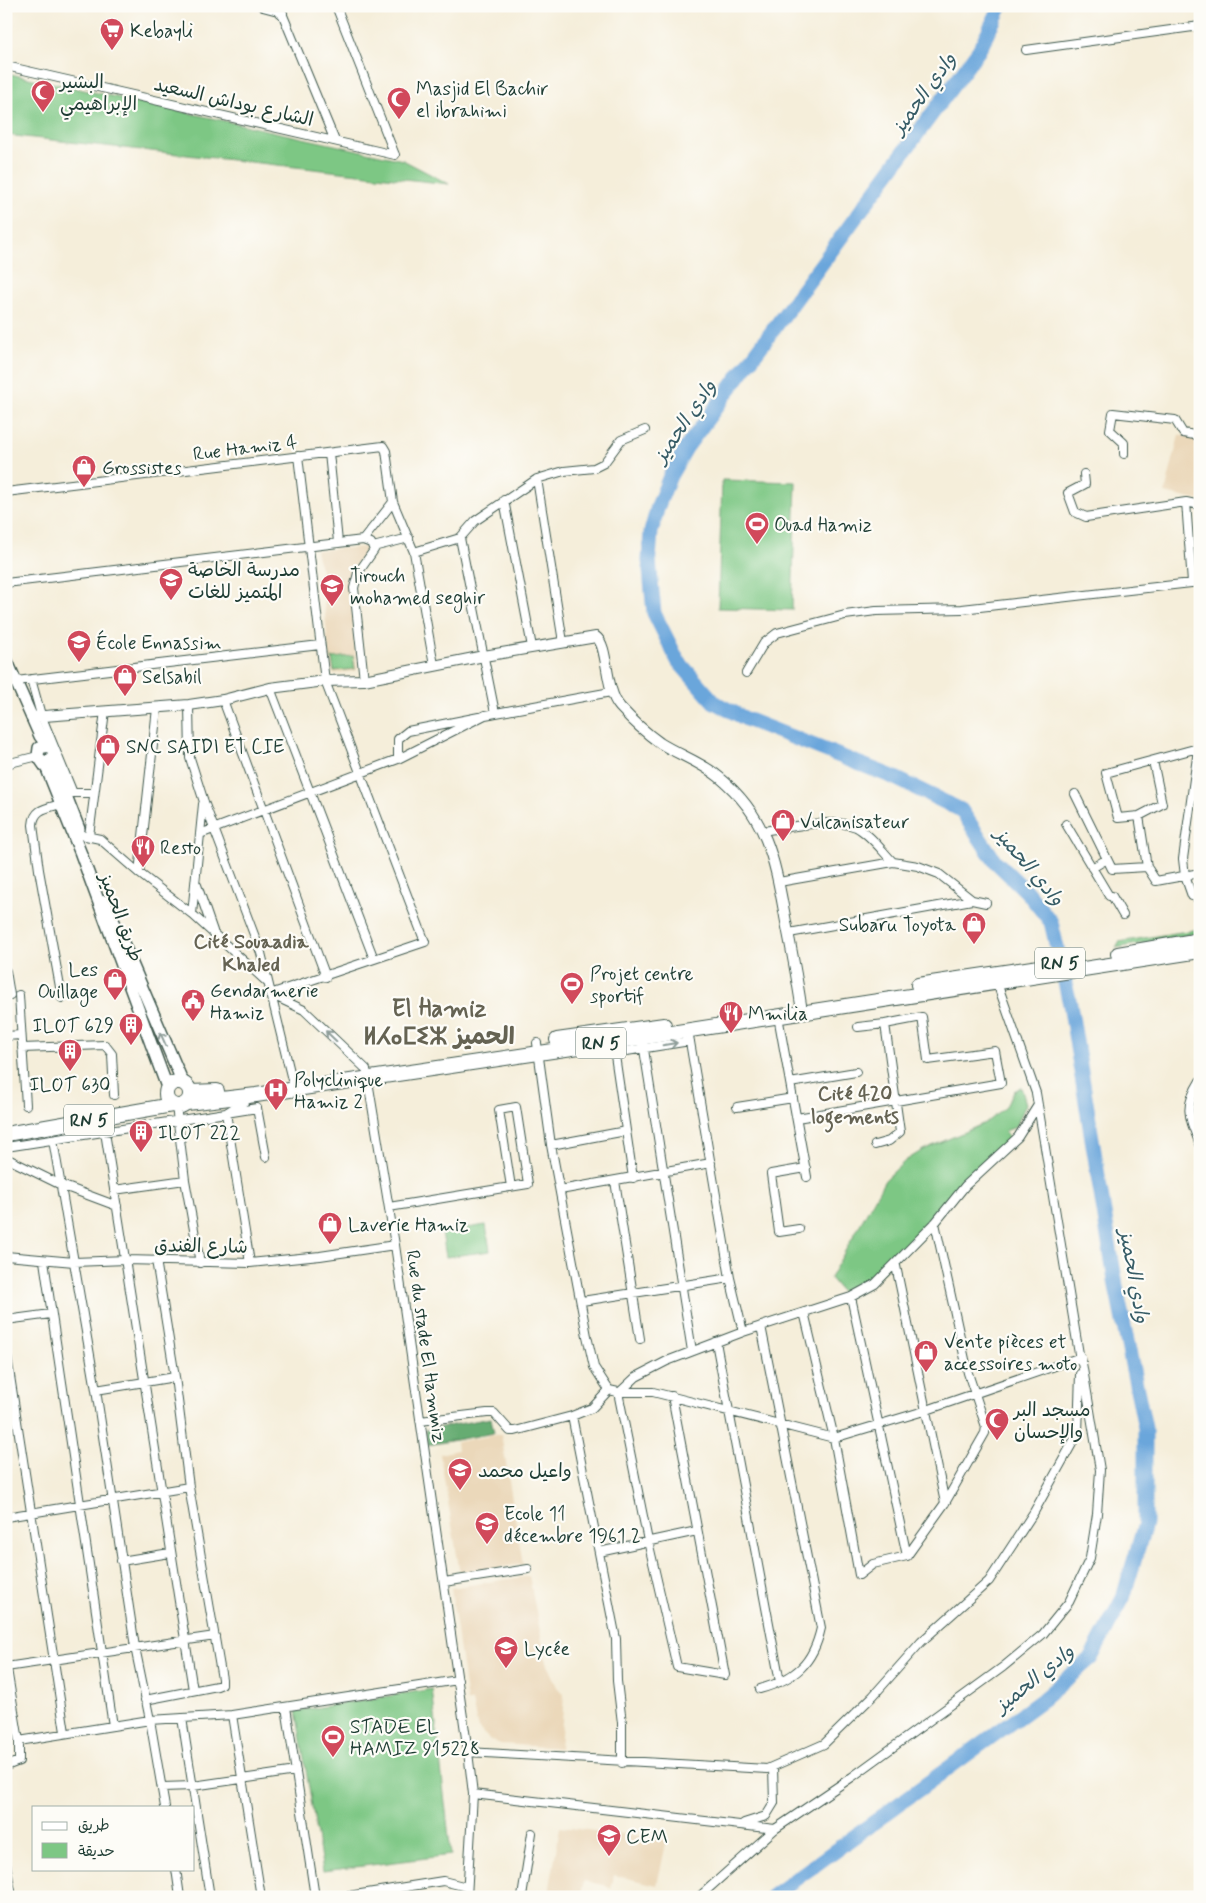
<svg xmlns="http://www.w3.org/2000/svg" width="1206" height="1903" font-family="Mynerve,'Playpen Sans Arabic','Noto Sans Tifinagh',sans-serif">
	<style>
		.built { fill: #ebd8ba }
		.green { fill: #7dc784; stroke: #4e825c }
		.forest { fill: #66ac72; stroke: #427453 }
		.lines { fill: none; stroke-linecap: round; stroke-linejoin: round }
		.river { stroke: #6aa6db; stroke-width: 15 }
		.minor-casing { stroke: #3f584d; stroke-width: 10 }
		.tertiary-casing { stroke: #3f584d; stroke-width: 12 }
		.secondary-casing { stroke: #3f584d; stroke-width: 14 }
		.trunk-casing { stroke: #3f584d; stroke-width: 16 }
		.minor { stroke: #fff; stroke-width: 8 }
		.tertiary { stroke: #fff; stroke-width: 10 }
		.secondary { stroke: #fff; stroke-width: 11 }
		.trunk { stroke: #fff; stroke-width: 14 }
		.oneway { stroke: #8f9e9a }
		.labels { text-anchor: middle; stroke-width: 4.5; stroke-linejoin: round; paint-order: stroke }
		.shield { fill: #fdfcf7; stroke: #62766e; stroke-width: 1 }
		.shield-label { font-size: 18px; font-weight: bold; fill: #1f3d34 }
		.poi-label { font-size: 19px; fill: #1f3d34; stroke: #fdfcf7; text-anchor: start }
		.street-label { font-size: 19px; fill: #1f3d34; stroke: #fdfcf7 }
		.water-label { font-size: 20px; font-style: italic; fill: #365c66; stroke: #fdfcf7 }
		.neighbourhood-label { font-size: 20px; font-weight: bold; fill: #656353; stroke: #fdfcf7 }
		.district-label { font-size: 24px; font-weight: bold; fill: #656353; stroke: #fdfcf7 }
	</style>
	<rect width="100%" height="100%" fill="#fdfcf7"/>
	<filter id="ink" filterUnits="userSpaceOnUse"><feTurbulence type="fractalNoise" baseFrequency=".02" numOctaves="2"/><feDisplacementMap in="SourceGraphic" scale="10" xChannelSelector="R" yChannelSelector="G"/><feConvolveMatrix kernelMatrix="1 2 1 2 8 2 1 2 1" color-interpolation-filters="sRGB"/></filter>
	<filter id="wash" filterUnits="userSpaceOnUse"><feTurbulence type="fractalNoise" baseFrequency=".0096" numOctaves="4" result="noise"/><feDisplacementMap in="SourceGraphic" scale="20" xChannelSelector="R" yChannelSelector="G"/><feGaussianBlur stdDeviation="1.12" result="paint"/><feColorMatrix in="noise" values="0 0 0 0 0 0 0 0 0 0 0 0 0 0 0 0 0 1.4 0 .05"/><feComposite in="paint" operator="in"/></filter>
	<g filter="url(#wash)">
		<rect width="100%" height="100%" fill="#f5eeda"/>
		<!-- built -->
		<path class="built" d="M1179,435L1200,440V501L1165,493Z
			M367,547L368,550L354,567L349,580L357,669L356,671L333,674L328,647L321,570L316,550Z
			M501,1434L523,1564L460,1573L440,1454L457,1450L456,1442Z
			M529,1576L546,1662L557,1687L564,1695L560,1748L501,1744L490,1740L478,1728L472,1702L467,1701L451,1588Z
			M560,1827L667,1839L657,1885L614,1875L611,1889L604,1885L584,1881L580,1897H565L549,1893Z"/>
		<!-- green -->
		<path class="green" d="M6,73L403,160L449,184L6,135Z
			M722,480L796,482L792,610L718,608Z
			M353,656L355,669L334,671L332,658Z
			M1200,929V933L1116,948L1119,942Z
			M1021,1087L1026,1104L1016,1127L1005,1131L1009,1139L961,1186L876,1279L844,1295L830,1278L885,1180L905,1161L923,1150L985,1123L1005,1108L1014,1091Z
			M486,1225L490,1251L446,1257L442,1232Z
			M432,1689L451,1855L323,1871L296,1711Z"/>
		<!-- forest -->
		<path class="forest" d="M491,1418L494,1433L428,1445L425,1430Z"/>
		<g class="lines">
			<!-- river -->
			<path class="river" d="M771,1897L1042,1700L1091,1658L1123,1598L1145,1524V1428L1117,1292L1070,1004L1051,922L1026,891L995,861L961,810L893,777L746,719L714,702L678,661L654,613L649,560L651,532L658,506L670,476L686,448L979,50L1001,6"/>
		</g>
	</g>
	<g filter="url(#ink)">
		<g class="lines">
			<defs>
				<path id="minor" d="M336,6L395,155
					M282,13L335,141
					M1026,50L1200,26
					M6,66L395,155
					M329,453L338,542
					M1124,454V443L1110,430L1113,413L1175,420L1183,433L1200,436
					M1084,474L1085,484L1068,493L1075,512L1086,517L1186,502L1200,505
					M537,479L563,642
					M6,492L383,446L386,451L393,502L363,540
					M504,500L532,647
					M393,502L414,552
					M1186,502L1192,583
					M460,538L495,713
					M373,547L409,538
					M6,583L363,540L371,543L374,550L358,573L354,588L364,680
					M434,665L414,552L460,538L475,521L537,479L564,471L594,468L604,463L621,440L645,430
					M746,673L764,643L777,633L845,615L876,611L962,609L1200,582
					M31,679L41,715L73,793
					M16,681L320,645
					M270,688L374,959
					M223,700L326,977
					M189,705L190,758L204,802L261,953L292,1080
					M1200,735L1183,859L1185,876L1192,896L1200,898
					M398,759V739L408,731L479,717
					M6,764L38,756
					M69,793H94
					M1075,794L1112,869L1147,867L1156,881L1200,873
					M61,804C48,808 34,808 33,825L39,870L62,998
					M1139,816L1162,804L1153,761
					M1066,824L1109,896H1112L1123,915
					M762,831C788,828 832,817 856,827C870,834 882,851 893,862
					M200,834L398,759L485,715L611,692
					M81,835L100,839L139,873L192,914L268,983
					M89,836L105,711
					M1147,867L1139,816L1118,818L1106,773L1198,748
					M1092,868L1107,859
					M139,873L157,708
					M779,882L893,862L918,866L939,874L972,900
					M197,885L213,931
					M192,914L203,804
					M789,933L972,900L986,903
					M6,971L10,995
					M996,980L1036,1093L1080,1360
					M270,994L304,1010L366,1069L395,1245L468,1752L473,1794L467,1897
					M270,994L425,942L325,681L298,456
					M19,995L26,1105
					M778,1016L807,1177
					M858,1027L885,1024
					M6,1036L21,1035
					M642,1037L692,1351
					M613,1042L633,1178
					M537,1043L551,1145L587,1336L594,1367L609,1390L618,1392H653L834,1438L924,1411L1081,1357L1100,1470L1097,1514L1090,1558L1069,1602L1043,1634L1003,1667L852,1777L775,1829L699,1897
					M22,1048L105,1045L112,1054L114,1095
					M614,1053L690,1041
					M1200,1081C1183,1108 1189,1117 1200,1144
					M790,1083L856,1072
					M176,1106L185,1180L200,1263
					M737,1107L793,1098
					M797,1118L1001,1083L995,1051L928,1060L922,1017L885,1024L900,1132L889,1141L875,1145
					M105,1132L193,1690
					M551,1145L626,1131
					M6,1147L226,1113L250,1098
					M6,1158L61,1185L117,1206
					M615,1181L640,1339
					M114,1190L185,1180
					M560,1190L711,1163
					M389,1207L528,1184L516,1107L499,1110L511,1187
					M799,1229L779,1232L771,1174L806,1168
					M6,1256L74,1262L126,1260L250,1263L320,1256L395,1245
					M44,1261L113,1726
					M250,1263L226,1113L257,1108L266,1157
					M896,1266L945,1503
					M730,1278L743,1332
					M851,1297L907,1556
					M582,1301L730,1278L688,1030
					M804,1312L834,1438L859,1575L873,1564L907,1556L945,1503L985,1433L986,1427L968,1373L935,1223
					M6,1320L51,1314
					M716,1342L780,1682
					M6,1350L65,1732
					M96,1390L175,1377
					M618,1392L648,1541L677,1667L725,1675L672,1396
					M620,1392L636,1377L667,1361L743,1332L851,1297L875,1284L935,1223L965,1186L1018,1137L1038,1105
					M572,1416L616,1639L617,1681L622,1723V1763
					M420,1421L487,1413H494L510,1431H515L572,1416L592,1408L609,1390
					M6,1517L189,1487
					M599,1552L697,1531
					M121,1561L170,1553
					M444,1582L528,1569
					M6,1663L19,1741
					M6,1667L215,1636
					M760,1689C795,1679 813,1664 821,1628L761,1326
					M145,1700L217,1686L222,1684V1679L189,1487L175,1377L156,1260
					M286,1707L315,1897
					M232,1715L261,1897
					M182,1718L210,1897
					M468,1752L767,1769L824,1744L873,1696L921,1642L989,1581L1034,1512L1078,1433L1080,1374
					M6,1766L19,1761V1741L150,1720L135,1647L96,1390L53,1140
					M162,1787L193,1786L296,1771
					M473,1794L775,1829
					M165,1807L150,1720L232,1715L458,1680
					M744,1823L766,1816L774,1803L773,1767
					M6,1864L12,1897
					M176,1869L180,1897
					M342,1897L443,1881L467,1887
					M522,1897L532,1833"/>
				<path id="tertiary" d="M263,6L278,10L282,13
					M31,717L189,705L223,700L270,688L325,681L364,680L484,656L596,637C609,646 604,689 620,707C631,719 646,733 660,743C679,755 701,762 719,777C769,818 775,863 786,922C792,952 798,982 802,1012"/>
				<path id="secondary" d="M6,659L40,736L47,745
					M41,760L48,762L53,757V750L49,746L39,748L38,756L47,769L81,854L167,1087
					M54,765L79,829
					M105,901L183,1083"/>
				<path id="trunk" d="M1118,954L1200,940
					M918,985L1045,966
					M557,1040L664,1025
					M166 1094a12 12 0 1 1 24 0a12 12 0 1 1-24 0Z
					M190,1092L217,1091
					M187,1103L256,1095L613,1042L1200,951
					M6,1134L172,1105"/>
			</defs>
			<!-- minor casing -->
			<use href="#minor" class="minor-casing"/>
			<!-- tertiary casing -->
			<use href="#tertiary" class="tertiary-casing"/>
			<!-- secondary casing -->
			<use href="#secondary" class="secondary-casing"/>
			<!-- trunk casing -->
			<use href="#trunk" class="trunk-casing"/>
			<!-- minor -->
			<use href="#minor" class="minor"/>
			<!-- tertiary -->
			<use href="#tertiary" class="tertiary"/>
			<!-- secondary -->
			<use href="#secondary" class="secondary"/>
			<!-- trunk -->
			<use href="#trunk" class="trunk"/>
		</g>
		<!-- one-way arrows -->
		<defs><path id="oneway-shaft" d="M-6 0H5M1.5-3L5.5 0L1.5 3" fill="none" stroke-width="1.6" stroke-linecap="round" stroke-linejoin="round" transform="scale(1.25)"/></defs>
		<g class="oneway">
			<use href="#oneway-shaft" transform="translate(331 1036) rotate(-136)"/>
			<use href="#oneway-shaft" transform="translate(163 1039) rotate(-114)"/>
			<use href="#oneway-shaft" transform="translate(670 1044) rotate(-9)"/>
		</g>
	</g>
	<!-- icons -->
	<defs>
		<symbol id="supermarket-pin" viewBox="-11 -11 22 30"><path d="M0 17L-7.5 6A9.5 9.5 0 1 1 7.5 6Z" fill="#d1495b" stroke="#fdfcf7"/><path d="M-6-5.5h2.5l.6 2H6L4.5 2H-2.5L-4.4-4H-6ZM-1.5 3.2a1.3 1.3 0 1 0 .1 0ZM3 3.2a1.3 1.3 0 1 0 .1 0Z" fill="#fff"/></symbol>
		<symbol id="mosque-pin" viewBox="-11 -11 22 30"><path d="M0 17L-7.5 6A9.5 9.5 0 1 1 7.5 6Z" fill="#d1495b" stroke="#fdfcf7"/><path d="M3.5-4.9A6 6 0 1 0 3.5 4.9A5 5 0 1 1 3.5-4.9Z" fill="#fff"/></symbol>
		<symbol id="shop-pin" viewBox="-11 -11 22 30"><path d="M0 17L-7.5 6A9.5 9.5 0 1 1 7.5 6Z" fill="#d1495b" stroke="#fdfcf7"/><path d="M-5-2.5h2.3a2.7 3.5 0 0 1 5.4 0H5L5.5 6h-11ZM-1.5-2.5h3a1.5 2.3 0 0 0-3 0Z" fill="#fff"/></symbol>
		<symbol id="stadium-pin" viewBox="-11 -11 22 30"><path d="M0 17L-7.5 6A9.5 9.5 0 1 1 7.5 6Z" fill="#d1495b" stroke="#fdfcf7"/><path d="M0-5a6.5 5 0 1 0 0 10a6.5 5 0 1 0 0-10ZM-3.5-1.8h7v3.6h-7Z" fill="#fff"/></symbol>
		<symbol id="school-pin" viewBox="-11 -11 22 30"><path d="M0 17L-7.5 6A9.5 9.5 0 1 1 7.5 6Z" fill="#d1495b" stroke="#fdfcf7"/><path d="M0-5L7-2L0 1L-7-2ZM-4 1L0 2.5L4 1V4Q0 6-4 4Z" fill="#fff"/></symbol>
		<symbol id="university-pin" viewBox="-11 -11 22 30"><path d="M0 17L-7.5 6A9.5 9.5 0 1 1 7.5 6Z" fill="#d1495b" stroke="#fdfcf7"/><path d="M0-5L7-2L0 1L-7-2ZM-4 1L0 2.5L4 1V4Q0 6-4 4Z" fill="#fff"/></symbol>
		<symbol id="restaurant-pin" viewBox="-11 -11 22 30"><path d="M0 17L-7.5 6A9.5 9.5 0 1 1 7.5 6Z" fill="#d1495b" stroke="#fdfcf7"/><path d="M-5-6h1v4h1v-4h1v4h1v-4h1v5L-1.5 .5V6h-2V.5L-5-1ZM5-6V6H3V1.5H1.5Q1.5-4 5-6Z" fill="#fff"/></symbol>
		<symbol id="civic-pin" viewBox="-11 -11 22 30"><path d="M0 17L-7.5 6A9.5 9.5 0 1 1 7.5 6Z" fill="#d1495b" stroke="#fdfcf7"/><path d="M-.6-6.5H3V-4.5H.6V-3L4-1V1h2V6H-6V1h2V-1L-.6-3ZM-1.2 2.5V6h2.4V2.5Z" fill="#fff"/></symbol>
		<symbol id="building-pin" viewBox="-11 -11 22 30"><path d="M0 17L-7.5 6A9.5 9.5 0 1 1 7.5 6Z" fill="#d1495b" stroke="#fdfcf7"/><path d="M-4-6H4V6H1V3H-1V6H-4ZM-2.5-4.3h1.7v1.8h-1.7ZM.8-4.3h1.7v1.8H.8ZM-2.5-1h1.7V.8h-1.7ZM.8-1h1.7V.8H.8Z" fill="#fff"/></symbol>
		<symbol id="hospital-pin" viewBox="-11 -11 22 30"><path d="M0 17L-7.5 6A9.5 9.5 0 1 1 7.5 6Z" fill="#d1495b" stroke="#fdfcf7"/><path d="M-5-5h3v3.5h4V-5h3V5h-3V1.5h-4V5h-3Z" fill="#fff"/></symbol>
	</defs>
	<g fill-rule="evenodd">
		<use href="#supermarket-pin" x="98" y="16" width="28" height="38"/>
		<use href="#mosque-pin" x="29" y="78" width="28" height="38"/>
		<use href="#mosque-pin" x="385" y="85" width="28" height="38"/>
		<use href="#shop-pin" x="70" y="453" width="28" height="38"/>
		<use href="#stadium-pin" x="743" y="510" width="28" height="38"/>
		<use href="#school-pin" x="157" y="566" width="28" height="38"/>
		<use href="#university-pin" x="318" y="572" width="28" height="38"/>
		<use href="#school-pin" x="65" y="628" width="28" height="38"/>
		<use href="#shop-pin" x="111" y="662" width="28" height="38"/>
		<use href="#shop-pin" x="94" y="732" width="28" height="38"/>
		<use href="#shop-pin" x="769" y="807" width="28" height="38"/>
		<use href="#restaurant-pin" x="129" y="833" width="28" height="38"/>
		<use href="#shop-pin" x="960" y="910" width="28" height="38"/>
		<use href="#shop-pin" x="101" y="966" width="28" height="38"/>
		<use href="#stadium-pin" x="558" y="970" width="28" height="38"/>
		<use href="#civic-pin" x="179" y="987" width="28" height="38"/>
		<use href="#restaurant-pin" x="717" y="999" width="28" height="38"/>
		<use href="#building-pin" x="117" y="1011" width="28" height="38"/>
		<use href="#building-pin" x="56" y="1037" width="28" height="38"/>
		<use href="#hospital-pin" x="262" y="1076" width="28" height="38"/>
		<use href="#building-pin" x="127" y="1118" width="28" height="38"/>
		<use href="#shop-pin" x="316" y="1210" width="28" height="38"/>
		<use href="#shop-pin" x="912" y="1338" width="28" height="38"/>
		<use href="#mosque-pin" x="983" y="1406" width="28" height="38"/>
		<use href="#university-pin" x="446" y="1456" width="28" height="38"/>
		<use href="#school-pin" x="473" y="1510" width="28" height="38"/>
		<use href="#school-pin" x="492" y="1634" width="28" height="38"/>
		<use href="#stadium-pin" x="319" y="1723" width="28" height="38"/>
		<use href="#school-pin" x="595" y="1822" width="28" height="38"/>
	</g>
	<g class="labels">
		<!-- shield labels -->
		<g class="shield">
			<rect x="1035" y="947.5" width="50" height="31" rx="4"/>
			<rect x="576" y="1027.5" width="50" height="31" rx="4"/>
			<rect x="64" y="1104.5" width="50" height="31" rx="4"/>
		</g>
		<g class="shield-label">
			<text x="1060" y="969">RN 5</text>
			<text x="601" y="1049">RN 5</text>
			<text x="89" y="1126">RN 5</text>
		</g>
		<!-- poi labels -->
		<g class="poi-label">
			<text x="130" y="37">Kebayli</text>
			<text x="60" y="88">البشير<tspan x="60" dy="22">الإبراهيمي</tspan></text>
			<text x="416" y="95">Masjid El Bachir<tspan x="416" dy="22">el ibrahimi</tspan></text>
			<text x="102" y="474">Grossistes</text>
			<text x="774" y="531">Ouad Hamiz</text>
			<text x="188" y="576">مدرسة الخاصة<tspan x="188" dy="22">المتميز للغات</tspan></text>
			<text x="350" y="582">Tirouch<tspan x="350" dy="22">mohamed seghir</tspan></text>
			<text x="96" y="649">École Ennassim</text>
			<text x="142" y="683">Selsabil</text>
			<text x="126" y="753">SNC SAIDI ET CIE</text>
			<text x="800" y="828">Vulcanisateur</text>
			<text x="160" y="854">Resto</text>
			<text x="956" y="931" text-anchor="end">Subaru Toyota</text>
			<text x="98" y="976" text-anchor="end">Les<tspan x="98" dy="22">Ouillage</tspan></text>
			<text x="590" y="980">Projet centre<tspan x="590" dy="22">sportif</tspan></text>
			<text x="210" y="997">Gendarmerie<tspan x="210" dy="22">Hamiz</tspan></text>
			<text x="748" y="1020">Mmilia</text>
			<text x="114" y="1032" text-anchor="end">ILOT 629</text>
			<text x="294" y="1086">Polyclinique<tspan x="294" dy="22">Hamiz 2</tspan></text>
			<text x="70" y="1091" text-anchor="middle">ILOT 630</text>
			<text x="158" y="1139">ILOT 222</text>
			<text x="348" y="1231">Laverie Hamiz</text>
			<text x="944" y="1348">Vente pièces et<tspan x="944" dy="22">accessoires moto</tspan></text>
			<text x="1014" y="1416">مسجد البر<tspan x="1014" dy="22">والإحسان</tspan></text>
			<text x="478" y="1477">واعيل محمد</text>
			<text x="504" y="1520">Ecole 11<tspan x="504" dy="22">décembre 1961 2</tspan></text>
			<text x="524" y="1655">Lycée</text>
			<text x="350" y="1733">STADE EL<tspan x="350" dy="22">HAMIZ 915228</tspan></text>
			<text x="626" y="1843">CEM</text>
		</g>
		<!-- street labels -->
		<g class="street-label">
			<text transform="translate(234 101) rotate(13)" y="7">الشارع بوداش السعيد</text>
			<text transform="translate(245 447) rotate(-7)" y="7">Rue Hamiz 4</text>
			<text transform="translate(122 917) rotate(70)" y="7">طريق الحميز</text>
			<text transform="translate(201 1245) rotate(1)" y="7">شارع الفندق</text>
			<text transform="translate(427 1346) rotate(82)" y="7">Rue du stade El Hammiz</text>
		</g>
		<!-- water labels -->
		<g class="water-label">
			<text transform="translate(923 93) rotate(-54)" y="7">وادي الحميز</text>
			<text transform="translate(684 421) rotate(-56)" y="7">وادي الحميز</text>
			<text transform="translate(1030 866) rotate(50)" y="7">وادي الحميز</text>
			<text transform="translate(1135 1276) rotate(80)" y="7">وادي الحميز</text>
			<text transform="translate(1034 1678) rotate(-39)" y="7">وادي الحميز</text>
		</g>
		<!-- neighbourhood labels -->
		<g class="neighbourhood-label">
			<text x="251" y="948">Cité Souaadia<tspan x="251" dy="23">Khaled</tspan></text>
			<text x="855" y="1100">Cité 420<tspan x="855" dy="23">logements</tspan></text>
		</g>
		<!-- district labels -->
		<g class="district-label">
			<text x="439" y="1016">El Hamiz<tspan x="439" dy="28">ⵍⵃⴰⵎⵉⵣ الحميز</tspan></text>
		</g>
	</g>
	<!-- margin -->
	<rect width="1206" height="1903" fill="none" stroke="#fdfcf7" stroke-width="25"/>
	<!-- legend -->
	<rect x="32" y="1806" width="162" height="65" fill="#fdfcf7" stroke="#a4b0a9"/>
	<rect x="42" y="1822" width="25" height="8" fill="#ffffff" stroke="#a4b0a9"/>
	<text x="78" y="1830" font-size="15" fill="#1f3d34">طريق</text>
	<rect x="42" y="1843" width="25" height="15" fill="#7dc784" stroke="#a4b0a9"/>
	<text x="78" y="1856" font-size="15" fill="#1f3d34">حديقة</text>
</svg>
